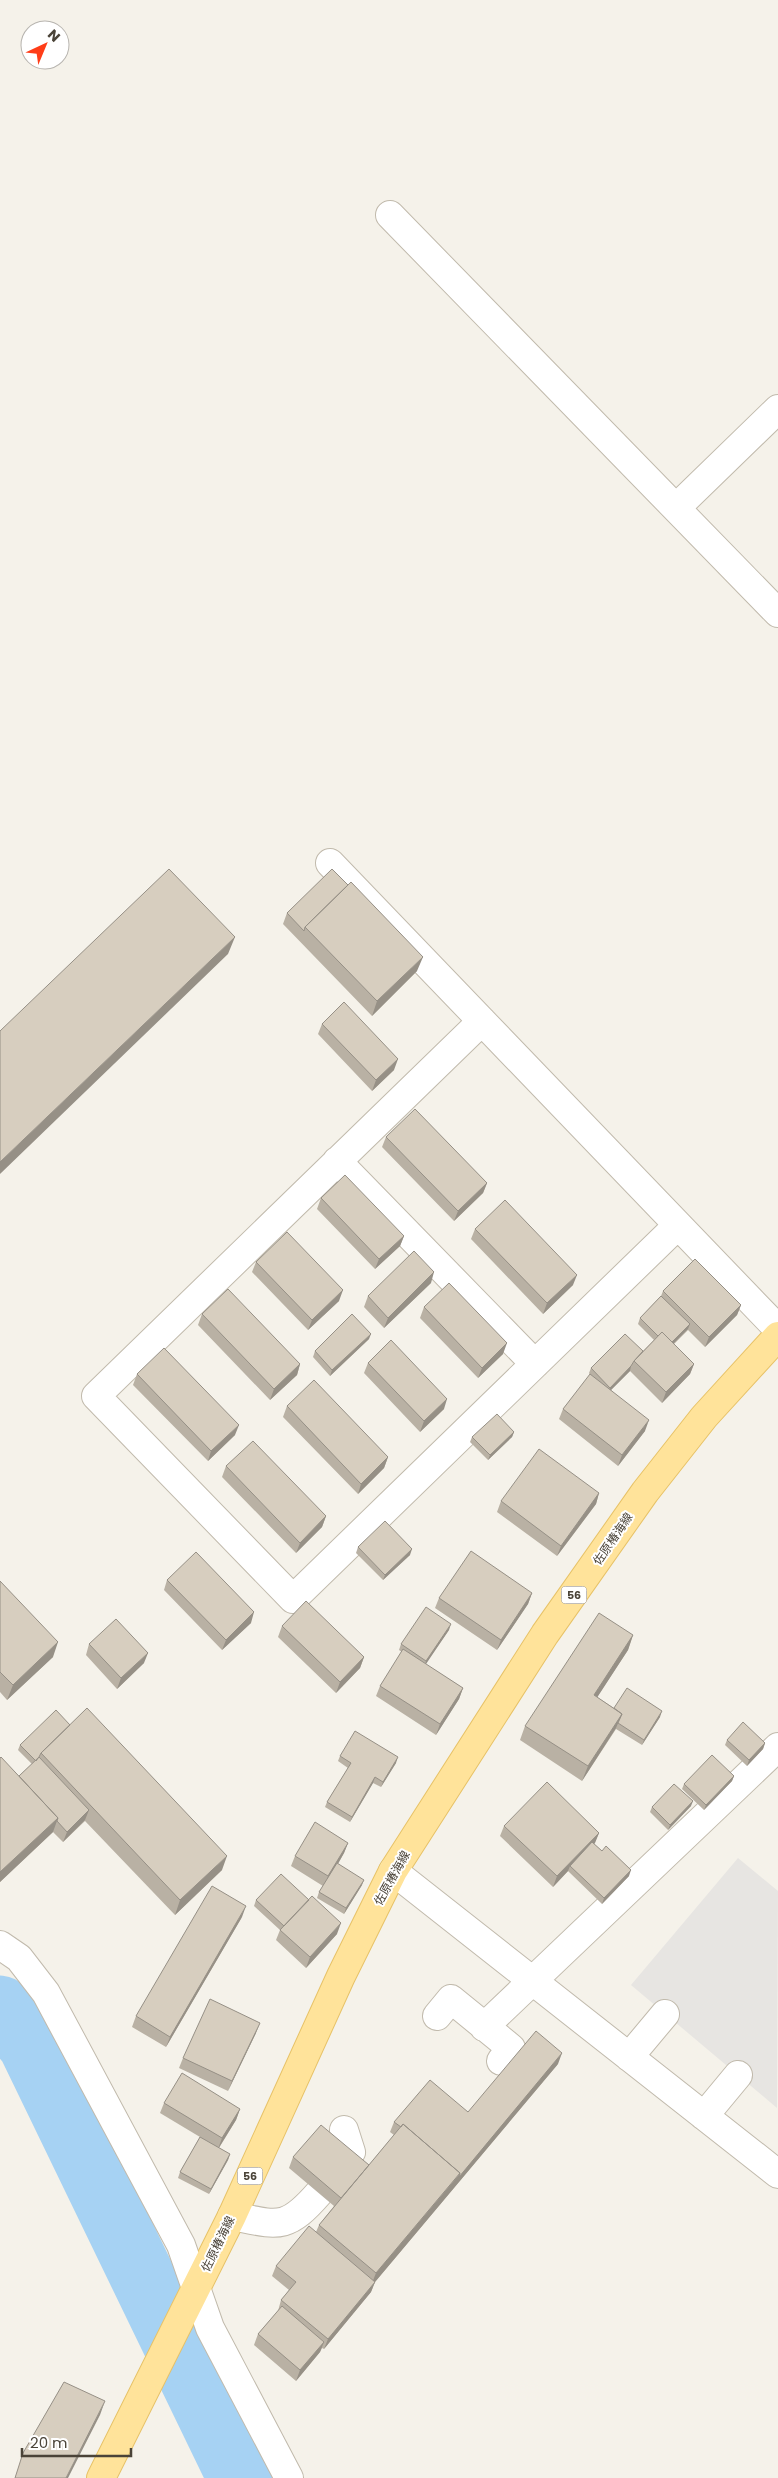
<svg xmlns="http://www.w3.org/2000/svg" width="778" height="2478" font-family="Poppins,'Noto Sans JP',sans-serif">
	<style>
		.parking { fill: #e7e5e2 }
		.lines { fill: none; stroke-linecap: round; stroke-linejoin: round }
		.river { stroke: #a6d2f3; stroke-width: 65 }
		.minor-casing { stroke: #c1baac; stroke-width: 30 }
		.major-casing { stroke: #e7c267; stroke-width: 30 }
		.minor { stroke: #fff; stroke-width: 28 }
		.major { stroke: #ffe39a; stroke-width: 28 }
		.wall { fill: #b9b1a4 }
		.shaded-wall { fill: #969086 }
		.building { fill: #d7cebf; stroke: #969086 }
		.labels { text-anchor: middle; stroke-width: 4; stroke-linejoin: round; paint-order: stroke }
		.shield { fill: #fff; stroke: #807b74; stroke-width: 1 }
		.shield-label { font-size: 11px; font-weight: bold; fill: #4a4338 }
		.street-label { font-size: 12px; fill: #4a4338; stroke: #fff }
	</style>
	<rect width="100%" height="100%" fill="#f5f2ea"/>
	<!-- parking -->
	<path class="parking" d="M738,1858L778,1891L777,2108L631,1985Z"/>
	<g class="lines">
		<!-- river -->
		<path class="river" d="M0,2008L30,2044L240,2478"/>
		<defs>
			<path id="minor" d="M390,215L778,613
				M676,508L778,409
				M330,863L778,1329
				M482,1021L96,1396L293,1599L678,1225
				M337,1161L535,1364
				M393,1871L778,2174
				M0,1945L19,1958L46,1993L181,2245L210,2328L289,2478
				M437,2016L451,1999L511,2048L501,2061
				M484,2027L778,1747
				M629,2057L665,2014
				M704,2116L738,2075
				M344,2130L351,2152L345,2159
				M232,2216C278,2225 286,2231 319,2193"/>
			<path id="major" d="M101,2478L232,2216L341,1976L393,1871L545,1634L645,1492L704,1417L778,1336"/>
		</defs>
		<!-- minor casing -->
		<use href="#minor" class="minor-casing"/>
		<!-- major casing -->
		<use href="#major" class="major-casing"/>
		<!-- minor -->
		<use href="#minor" class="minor"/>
		<!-- major -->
		<use href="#major" class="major"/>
	</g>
	<!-- wall -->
	<path class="wall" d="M287,913L417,971L372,1016L283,924Z
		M322,1024L394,1070L372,1091L318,1034Z
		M386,1137L487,1183L483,1193L454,1221L382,1147Z
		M321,1198L404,1236L400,1246L375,1269L317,1209Z
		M475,1229L573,1285L543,1314L471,1239Z
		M256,1262L339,1301L308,1330L252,1272Z
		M431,1283L384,1328L364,1307L368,1296Z
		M663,1291L741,1305L737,1315L705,1347L688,1330L674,1344L694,1364L690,1374L662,1403L630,1371L611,1390L645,1431L618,1466L559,1419L563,1409L590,1375L589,1373L591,1368L643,1351L654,1340L638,1324L640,1318L661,1296Z
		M424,1307L503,1354L478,1378L420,1318Z
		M202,1314L300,1364L297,1375L270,1400L198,1325Z
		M369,1339L330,1376L313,1357L315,1351Z
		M368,1363L444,1409L420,1432L364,1373Z
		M137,1374L235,1435L208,1461L133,1385Z
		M287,1406L388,1457L384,1468L358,1494L283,1417Z
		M514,1432L512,1437L488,1460L470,1442L472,1437Z
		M226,1466L326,1516L322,1527L296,1553L222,1477Z
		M599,1493L596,1504L557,1556L497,1512L501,1501Z
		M358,1547L410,1555L383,1580L356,1553Z
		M167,1580L251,1623L222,1650L164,1590Z
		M0,1581L53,1657L7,1700L0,1692Z
		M532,1593L528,1604L497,1650L435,1608L439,1598Z
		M282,1626L364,1657L360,1668L336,1693L278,1637Z
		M449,1630L425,1664L463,1688L459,1699L436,1735L376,1696L380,1686L402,1652L399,1650L401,1644Z
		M633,1635L628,1650L597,1697L614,1708L660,1717L642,1745L616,1729L582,1781L520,1740L525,1726Z
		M89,1644L144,1663L117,1689L86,1655Z
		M70,1725L222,1870L175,1915L85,1821L63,1842L53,1832L0,1882V1758L19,1776L32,1764L18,1750L20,1745Z
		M727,1740L765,1743L763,1749L747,1766L725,1745Z
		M340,1756L396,1763L381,1787L373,1783L350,1822L325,1807L327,1802L348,1768L338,1761Z
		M734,1776L732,1781L704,1810L682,1789L684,1784Z
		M691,1806L668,1830L650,1812L652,1807Z
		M504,1826L599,1833L594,1844L629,1876L602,1904L568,1871L553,1887L500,1836Z
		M348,1843L344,1853L338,1864L362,1885L344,1914L317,1898L319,1892L323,1886L291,1866L295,1856Z
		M256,1900L337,1934L306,1968L276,1940L280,1930L254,1906Z
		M242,1917L166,2047L132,2027L136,2016Z
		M256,2033L228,2091L179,2068L183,2058Z
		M558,2064L375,2282L371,2292L324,2349L322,2348L320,2352L296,2381L254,2345L258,2334L278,2311L281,2300L289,2290L272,2276L276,2266L316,2232L319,2225L334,2206L289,2168L293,2157L369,2165L394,2135L390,2132L394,2122L468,2112Z
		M164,2103L240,2109L236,2120L219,2148L230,2154L228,2160L209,2194L178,2178L180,2172L200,2137L160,2113Z"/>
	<!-- shaded-wall -->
	<path class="shaded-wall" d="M235,937L228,954L0,1174V1162Z
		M423,957L417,971L372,1016L377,1001Z
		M398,1059L394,1070L372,1091L376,1080Z
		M487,1183L483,1193L454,1221L458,1211Z
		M404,1236L400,1246L375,1269L379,1259Z
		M434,1272L431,1283L384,1328L388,1318Z
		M577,1275L573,1285L543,1314L547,1303Z
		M343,1290L339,1301L308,1330L312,1320Z
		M741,1305L737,1315L705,1347L709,1337Z
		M690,1324L688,1329L666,1351L668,1346Z
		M371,1334L369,1339L330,1376L332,1370Z
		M507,1343L503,1354L478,1378L482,1368Z
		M300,1364L297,1375L270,1400L274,1389Z
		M694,1364L690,1374L662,1403L666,1392Z
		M631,1366L630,1371L608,1393L610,1388Z
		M447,1399L444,1409L420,1432L424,1421Z
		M649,1420L645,1431L618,1466L622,1455Z
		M239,1425L235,1435L208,1461L211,1451Z
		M514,1432L512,1437L488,1460L490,1455Z
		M388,1457L384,1468L358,1494L361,1484Z
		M599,1493L596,1504L557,1556L561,1546Z
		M326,1516L322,1527L296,1553L300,1543Z
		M412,1549L410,1555L383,1580L385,1575Z
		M532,1593L528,1604L497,1650L501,1640Z
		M254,1612L251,1623L222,1650L226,1640Z
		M451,1624L449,1630L424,1667L426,1661Z
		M633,1635L628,1650L589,1710L594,1695Z
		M58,1642L53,1657L7,1700L13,1685Z
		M148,1653L144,1663L117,1689L121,1678Z
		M364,1657L360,1668L336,1693L340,1682Z
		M463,1688L459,1699L436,1735L440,1724Z
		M662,1711L660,1717L642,1745L644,1740Z
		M622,1714L616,1728L582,1781L588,1766Z
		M765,1743L763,1749L747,1766L749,1760Z
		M398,1757L396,1763L381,1787L383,1782Z
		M734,1776L732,1781L704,1810L706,1805Z
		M375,1777L373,1783L350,1822L352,1817Z
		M693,1801L691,1806L668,1830L670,1825Z
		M89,1810L85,1820L63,1842L67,1832Z
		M58,1818L53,1832L0,1882V1872Z
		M599,1833L595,1843L572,1867L570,1866L568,1871L553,1887L557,1876Z
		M348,1843L344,1853L325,1886L328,1876Z
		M227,1856L222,1870L175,1915L180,1900Z
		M631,1870L629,1876L602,1904L604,1898Z
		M364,1880L362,1885L344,1914L346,1908Z
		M246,1906L242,1917L166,2047L170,2037Z
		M341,1923L337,1934L306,1968L310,1957Z
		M260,2023L256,2033L228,2091L232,2081Z
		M562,2053L558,2064L375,2282L371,2292L324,2349L328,2339L370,2288L376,2273Z
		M240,2109L236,2120L218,2149L222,2138Z
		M230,2154L228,2160L209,2194L211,2189Z
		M324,2342L320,2352L296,2381L300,2370Z
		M105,2401L100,2415L68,2478H66Z"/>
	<!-- building -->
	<path class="building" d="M169,869L235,937L0,1162V1031Z
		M332,869L348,885L305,927L304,931L287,913Z
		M351,882L423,957L377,1001L305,927Z
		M344,1002L398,1059L376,1080L322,1024Z
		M415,1109L487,1183L458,1211L386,1137Z
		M345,1175L404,1236L379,1259L321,1198Z
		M505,1200L577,1275L547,1303L475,1229Z
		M287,1232L343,1290L312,1320L256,1262Z
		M414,1251L434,1272L388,1318L368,1296Z
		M695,1259L741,1305L709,1337L663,1291Z
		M449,1283L507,1343L482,1368L424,1307Z
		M228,1289L300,1364L274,1389L202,1314Z
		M661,1296L690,1324L672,1342L662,1332L658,1336L640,1318Z
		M352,1314L371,1334L332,1370L315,1351Z
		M662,1332L694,1364L666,1392L634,1361Z
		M625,1334L643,1351L634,1361L631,1366L610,1388L591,1368Z
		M391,1340L447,1399L424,1421L368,1363Z
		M164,1348L239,1425L211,1451L137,1374Z
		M590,1374L649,1420L622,1455L563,1409Z
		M314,1380L388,1457L361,1484L287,1406Z
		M497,1414L514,1432L490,1455L472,1437Z
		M253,1441L326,1516L300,1543L226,1466Z
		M539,1449L599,1493L561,1546L501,1501Z
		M385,1521L412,1549L385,1575L358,1547Z
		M471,1551L532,1593L501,1640L439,1598Z
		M196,1552L254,1612L226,1640L167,1580Z
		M0,1581L58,1642L13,1685L0,1672Z
		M306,1601L364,1657L340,1682L282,1626Z
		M426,1607L451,1624L426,1661L401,1644Z
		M599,1613L633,1635L594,1695L622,1714L588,1766L525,1726Z
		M116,1619L148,1653L121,1678L89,1644Z
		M403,1649L463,1688L440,1724L380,1686Z
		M627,1688L662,1711L644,1740L618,1723L622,1714L614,1708Z
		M87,1708L227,1856L180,1900L41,1753Z
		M56,1710L70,1725L41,1753L39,1757L36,1761L20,1745Z
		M743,1722L765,1743L749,1760L727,1740Z
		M355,1731L398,1757L383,1782L375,1777L352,1817L327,1802L351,1763L340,1756Z
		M712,1755L734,1776L706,1805L684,1784Z
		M1,1757L58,1818L0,1872V1758Z
		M39,1757L89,1810L67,1832L57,1821L58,1818L19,1776Z
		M547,1782L599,1833L557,1876L504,1826Z
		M674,1784L693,1801L670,1825L652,1807Z
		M315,1822L348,1843L328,1876L295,1856Z
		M592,1842L602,1851L606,1846L631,1870L604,1898L570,1866Z
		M337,1863L364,1880L346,1908L319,1892Z
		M281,1874L309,1900L284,1926L256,1900Z
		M212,1886L246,1906L170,2037L136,2016Z
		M312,1896L341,1923L310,1957L280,1930Z
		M210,1999L260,2023L232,2081L183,2058Z
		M536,2031L562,2053L459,2177L460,2173L403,2124L401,2127L394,2122L430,2080L468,2112Z
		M182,2073L240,2109L222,2138L164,2103Z
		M403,2124L460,2173L376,2273L319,2225Z
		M321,2125L369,2165L341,2198L293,2157Z
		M200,2137L230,2154L211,2189L180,2172Z
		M309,2226L375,2282L328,2339L281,2300L296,2282L276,2266Z
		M282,2306L324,2342L300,2370L258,2334Z
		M64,2382L105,2401L66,2478H15L23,2453Z"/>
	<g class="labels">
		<!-- shield labels -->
		<g class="shield">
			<rect x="561.5" y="1586.5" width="25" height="17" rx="4"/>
			<rect x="237.5" y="2167.5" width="25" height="17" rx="4"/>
		</g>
		<g class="shield-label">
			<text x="574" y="1599">56</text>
			<text x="250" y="2180">56</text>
		</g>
		<!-- street labels -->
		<g class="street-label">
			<text transform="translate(613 1539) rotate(-56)" y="4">佐原椿海線</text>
			<text transform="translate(392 1878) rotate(-61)" y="4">佐原椿海線</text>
			<text transform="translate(218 2244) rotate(-64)" y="4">佐原椿海線</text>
		</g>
	</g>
	<!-- north arrow -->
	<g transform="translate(45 45) rotate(44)"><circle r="24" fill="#ffffff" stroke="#b7b4af"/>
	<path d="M0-4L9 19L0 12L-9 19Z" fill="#ff3d18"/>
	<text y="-8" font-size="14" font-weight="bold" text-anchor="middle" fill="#4a4338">N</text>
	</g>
	<!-- scale -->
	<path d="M22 2448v8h109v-8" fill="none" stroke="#4a4338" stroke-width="2.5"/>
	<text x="30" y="2448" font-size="15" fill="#4a4338" stroke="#ffffff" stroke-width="4" paint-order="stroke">20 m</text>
</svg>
